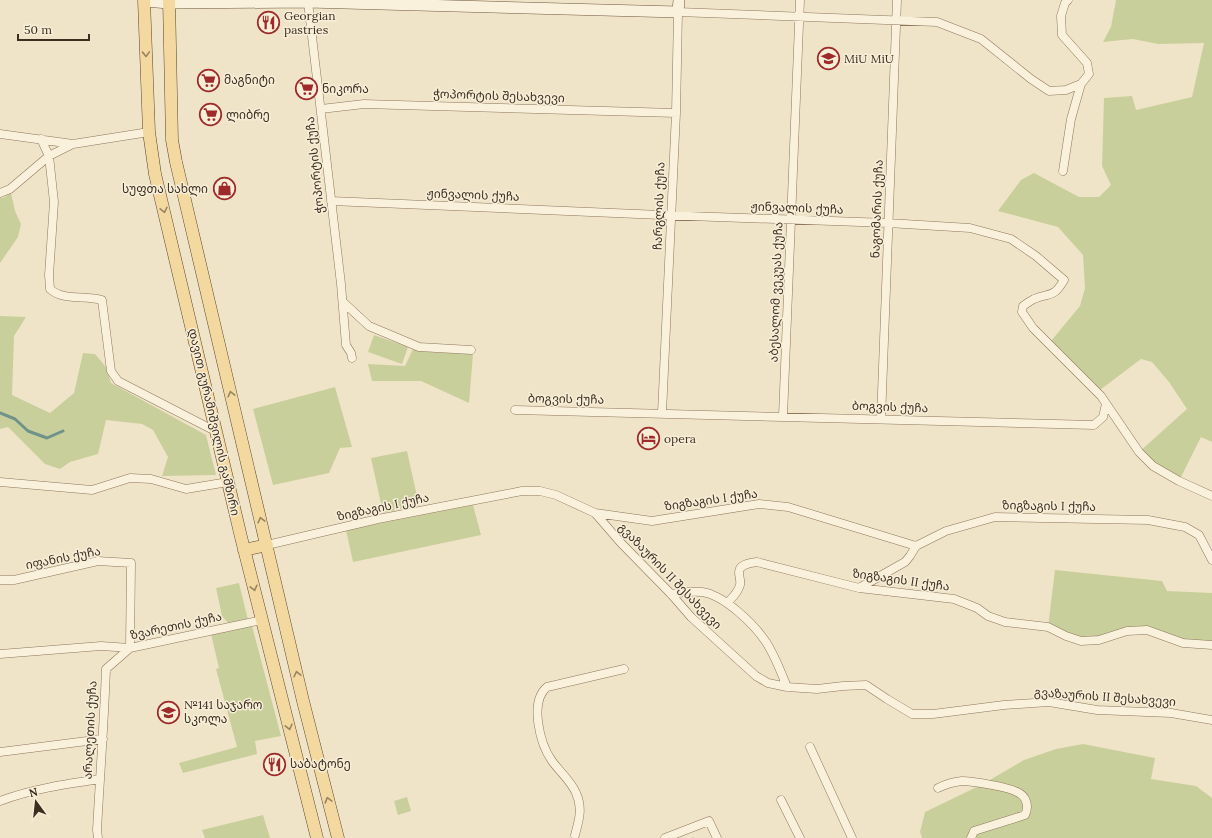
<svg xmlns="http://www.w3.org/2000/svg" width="1212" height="838" font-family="Lora,'Noto Sans Georgian',serif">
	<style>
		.green { fill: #c9cf9b }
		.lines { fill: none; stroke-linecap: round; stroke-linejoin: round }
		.stream { stroke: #6f938a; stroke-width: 3 }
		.street-casing { stroke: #8d765c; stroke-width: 9 }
		.secondary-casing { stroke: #6f573f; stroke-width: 12 }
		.primary-casing { stroke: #5b4430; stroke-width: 13 }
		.street { stroke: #faf1dc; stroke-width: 8 }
		.secondary { stroke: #faf1dc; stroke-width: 11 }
		.primary { stroke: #f3d9a0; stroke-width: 12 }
		.oneway { stroke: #988460 }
		.labels { text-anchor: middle; stroke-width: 3; stroke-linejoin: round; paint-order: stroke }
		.poi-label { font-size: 12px; fill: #3d2e20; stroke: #f7eed8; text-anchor: start }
		.street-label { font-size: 12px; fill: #3d2e20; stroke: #f7eed8 }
	</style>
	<rect width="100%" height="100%" fill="#f0e4c8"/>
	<!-- green -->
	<path class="green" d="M1116,0H1212V442L1201,437L1179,481L1139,452L1187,409L1169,382L1152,362L1141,359L1100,390L1051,341L1080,306L1085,288L1083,255L1058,227L998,211L1021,180L1034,173L1079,197H1099L1111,185L1102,166L1104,98L1132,96L1136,110L1192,97L1204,43L1158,44L1133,39L1103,42L1111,27Z
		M11,193L15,211L21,224L18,237L0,263V198H3Z
		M0,316L26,317L14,336L12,395L50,413L74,393L83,353L95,354L106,367L111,383L206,435L216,475L162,476L168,457L153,430L142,424L106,420L98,454L70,462L60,469L45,464L8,427L0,429Z
		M374,335L408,347L402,364L368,352Z
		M413,349L429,352L473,354L469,403L421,381H372L368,364L405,366Z
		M335,387L352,447L340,448L329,473L273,485L253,409Z
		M407,451L419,505L383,513L371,458Z
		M473,505L481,535L353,562L346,530Z
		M1055,570L1162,581L1167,591L1212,593V645L1183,643L1147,630L1081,641L1048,627Z
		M239,583L248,620L229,624L222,616L216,588Z
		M252,626L281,736L255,741L257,754L183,773L179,763L237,747L216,669L219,668L211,634Z
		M1083,744L1155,758L1151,779L1196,786L1212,798V838H922L920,832L925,812L983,784L1024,760L1056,749Z
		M407,797L411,811L398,815L394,801Z
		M263,815L270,838H205L202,830Z"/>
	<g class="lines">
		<!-- stream -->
		<path class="stream" d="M0,413L15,419L28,431L47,438L63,431"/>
		<defs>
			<path id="street" d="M308,2L341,284L346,345L351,353L352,358
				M321,109L364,104L676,113
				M0,134L73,144L149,132
				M41,139L49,156L54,202L49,275L50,289C63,301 85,295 102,300L111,371L118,381L217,432
				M1063,171L1071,119L1081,84
				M0,193L10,189L49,156L73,144
				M331,201L661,215L888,223L970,228L1011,239L1036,256L1064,280C1053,299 1050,292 1034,299C1030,301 1026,304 1023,306L1022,312L1033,328L1101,396L1139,452L1153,466L1179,481L1212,496
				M343,302L369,326L419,347L471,350
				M515,410L1094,425L1103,417L1106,404
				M662,413L676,113L678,12L937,22L981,39L1031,79L1049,91L1066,90L1081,84L1089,74L1087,63L1062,35L1061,16L1065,3L1068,0
				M783,416L800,0
				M881,419L897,0
				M0,482L92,490L130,478L151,479L186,489L228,482
				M595,513L621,543L671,594L691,617L756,676L768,683L787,687L817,689L843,686L866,685L887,699L912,714H933L1004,705L1049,702L1097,710L1171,713L1212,720
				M267,545L378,519L522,491H540L556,495L595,513L652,521L759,504L788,507L916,546L946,531L995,517L1148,520L1185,527L1199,535L1212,560
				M0,580H14L98,561L131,563L130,648L106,669C104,723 100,776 97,830L98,838
				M859,588L905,562L910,556L916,546
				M671,594C682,592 691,591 702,592C724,595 754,624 766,642C775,656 781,672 787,687
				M727,603C732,598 738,593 740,585C741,581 739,577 739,572C739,564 751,563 757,562L859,588L954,599L977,608L988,616L1005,622L1048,627L1066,636L1081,641L1099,640L1127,631L1147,630L1183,643L1212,645
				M0,654L101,646L130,648L262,620
				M810,747L852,838
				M0,752L103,739
				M938,788C946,784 953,782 962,781C972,781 1008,787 1017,792C1027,796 1029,807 1025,815L974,831L971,838
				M781,800L800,838
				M0,801C32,789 66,784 100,779
				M575,835C579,820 583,808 576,793C571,781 560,772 552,761C540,744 529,702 547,687L624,669
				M665,838L709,821L717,838"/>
			<path id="secondary" d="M144,1L169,3L308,2L678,12L679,0"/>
			<path id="primary" d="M144,0L149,132L155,174L241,537L317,838
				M169,0L172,140L176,162L303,701L338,838
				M244,550L267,545"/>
		</defs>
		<!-- street casing -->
		<use href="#street" class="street-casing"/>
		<!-- secondary casing -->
		<use href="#secondary" class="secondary-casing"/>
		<!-- primary casing -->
		<use href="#primary" class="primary-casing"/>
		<!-- street -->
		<use href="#street" class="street"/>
		<!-- secondary -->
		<use href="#secondary" class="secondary"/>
		<!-- primary -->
		<use href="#primary" class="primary"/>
	</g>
	<!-- one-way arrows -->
	<defs><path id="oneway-chevron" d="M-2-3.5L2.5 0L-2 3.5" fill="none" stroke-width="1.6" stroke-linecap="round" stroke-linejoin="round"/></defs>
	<g class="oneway">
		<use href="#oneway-chevron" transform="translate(146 54) rotate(88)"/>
		<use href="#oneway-chevron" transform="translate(164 210) rotate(77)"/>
		<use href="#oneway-chevron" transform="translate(231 394) rotate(-104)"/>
		<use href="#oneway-chevron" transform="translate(261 520) rotate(-104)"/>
		<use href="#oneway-chevron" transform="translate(254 588) rotate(76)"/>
		<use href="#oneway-chevron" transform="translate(297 674) rotate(-103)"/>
		<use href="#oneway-chevron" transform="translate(289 727) rotate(76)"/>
		<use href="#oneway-chevron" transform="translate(328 800) rotate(-105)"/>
	</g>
	<!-- icons -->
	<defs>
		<symbol id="restaurant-ring" viewBox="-11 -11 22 22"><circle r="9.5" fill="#f7eed8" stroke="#9e2a2b" stroke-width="1.5"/><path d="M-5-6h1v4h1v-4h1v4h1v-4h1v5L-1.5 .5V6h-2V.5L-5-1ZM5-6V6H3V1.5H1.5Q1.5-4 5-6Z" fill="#9e2a2b"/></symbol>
		<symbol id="school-ring" viewBox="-11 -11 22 22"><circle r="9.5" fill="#f7eed8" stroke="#9e2a2b" stroke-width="1.5"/><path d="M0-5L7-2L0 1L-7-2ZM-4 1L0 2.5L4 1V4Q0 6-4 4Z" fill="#9e2a2b"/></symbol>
		<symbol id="supermarket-ring" viewBox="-11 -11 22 22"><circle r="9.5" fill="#f7eed8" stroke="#9e2a2b" stroke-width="1.5"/><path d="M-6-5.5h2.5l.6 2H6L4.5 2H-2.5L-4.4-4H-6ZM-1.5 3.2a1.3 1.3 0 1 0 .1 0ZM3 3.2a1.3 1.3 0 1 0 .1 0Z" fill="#9e2a2b"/></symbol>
		<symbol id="shop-ring" viewBox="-11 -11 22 22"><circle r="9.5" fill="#f7eed8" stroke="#9e2a2b" stroke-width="1.5"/><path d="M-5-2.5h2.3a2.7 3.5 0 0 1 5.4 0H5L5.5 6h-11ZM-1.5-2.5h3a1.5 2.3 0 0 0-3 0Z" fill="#9e2a2b"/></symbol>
		<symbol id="hotel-ring" viewBox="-11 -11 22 22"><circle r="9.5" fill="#f7eed8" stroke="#9e2a2b" stroke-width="1.5"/><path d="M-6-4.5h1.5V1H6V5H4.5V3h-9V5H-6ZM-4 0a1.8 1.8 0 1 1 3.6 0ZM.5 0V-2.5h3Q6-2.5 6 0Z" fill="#9e2a2b"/></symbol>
	</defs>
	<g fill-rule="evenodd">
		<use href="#restaurant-ring" x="256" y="10" width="25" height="25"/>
		<use href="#school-ring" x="816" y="46" width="25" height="25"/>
		<use href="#supermarket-ring" x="196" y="68" width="25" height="25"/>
		<use href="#supermarket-ring" x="294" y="76" width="25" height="25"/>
		<use href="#supermarket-ring" x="198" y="102" width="25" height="25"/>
		<use href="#shop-ring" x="212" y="176" width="25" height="25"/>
		<use href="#hotel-ring" x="636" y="426" width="25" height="25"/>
		<use href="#school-ring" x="156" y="700" width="25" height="25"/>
		<use href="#restaurant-ring" x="262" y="752" width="25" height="25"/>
	</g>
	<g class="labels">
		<!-- poi labels -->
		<g class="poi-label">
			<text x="284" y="20">Georgian<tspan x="284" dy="14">pastries</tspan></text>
			<text x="844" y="63">MiU MiU</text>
			<text x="224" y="84">მაგნიტი</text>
			<text x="322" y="93">ნიკორა</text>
			<text x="226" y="119">ლიბრე</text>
			<text x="208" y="193" text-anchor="end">სუფთა სახლი</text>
			<text x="664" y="443">opera</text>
			<text x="184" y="709">№141 საჯარო<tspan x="184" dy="14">სკოლა</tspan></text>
			<text x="290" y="768">საბატონე</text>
		</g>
		<!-- street labels -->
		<g class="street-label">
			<text transform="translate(499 96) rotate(2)" y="4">ჭოპორტის შესახვევი</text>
			<text transform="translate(315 165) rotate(-96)" y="4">ჭოპორტის ქუჩა</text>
			<text transform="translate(473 195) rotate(2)" y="4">ჟინვალის ქუჩა</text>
			<text transform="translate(659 206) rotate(-88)" y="4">ჩარგლის ქუჩა</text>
			<text transform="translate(797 208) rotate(2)" y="4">ჟინვალის ქუჩა</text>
			<text transform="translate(877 209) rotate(-88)" y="4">ნაგომარის ქუჩა</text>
			<text transform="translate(776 292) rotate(-88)" y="4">აბესალომ ვეკუას ქუჩა</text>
			<text transform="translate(566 399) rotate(1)" y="4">ბოგვის ქუჩა</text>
			<text transform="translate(890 407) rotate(2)" y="4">ბოგვის ქუჩა</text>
			<text transform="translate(214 422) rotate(77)" y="4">დავით გურამიშვილის გამზირი</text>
			<text transform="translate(711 500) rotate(-8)" y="4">ზიგზაგის I ქუჩა</text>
			<text transform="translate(1049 506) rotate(1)" y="4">ზიგზაგის I ქუჩა</text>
			<text transform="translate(383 507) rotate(-12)" y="4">ზიგზაგის I ქუჩა</text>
			<text transform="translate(63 558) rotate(-11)" y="4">იფანის ქუჩა</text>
			<text transform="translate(670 576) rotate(46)" y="4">გვაზაურის II შესახვევი</text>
			<text transform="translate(901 580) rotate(8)" y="4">ზიგზაგის II ქუჩა</text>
			<text transform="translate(176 626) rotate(-12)" y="4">ზვარეთის ქუჩა</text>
			<text transform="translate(1105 697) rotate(4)" y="4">გვაზაურის II შესახვევი</text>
			<text transform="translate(90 730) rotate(-87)" y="4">არალეთის ქუჩა</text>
		</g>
	</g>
	<!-- north arrow -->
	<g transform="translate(36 802) rotate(345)" stroke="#f7eed8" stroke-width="3" paint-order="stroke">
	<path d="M0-3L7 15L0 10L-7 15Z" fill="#3d2e20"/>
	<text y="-6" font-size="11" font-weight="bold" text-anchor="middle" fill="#3d2e20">N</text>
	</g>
	<!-- scale -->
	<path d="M18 34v6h71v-6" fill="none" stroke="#3d2e20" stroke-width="2"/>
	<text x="24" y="34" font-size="12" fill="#3d2e20" stroke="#f7eed8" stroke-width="3" paint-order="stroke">50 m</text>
</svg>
